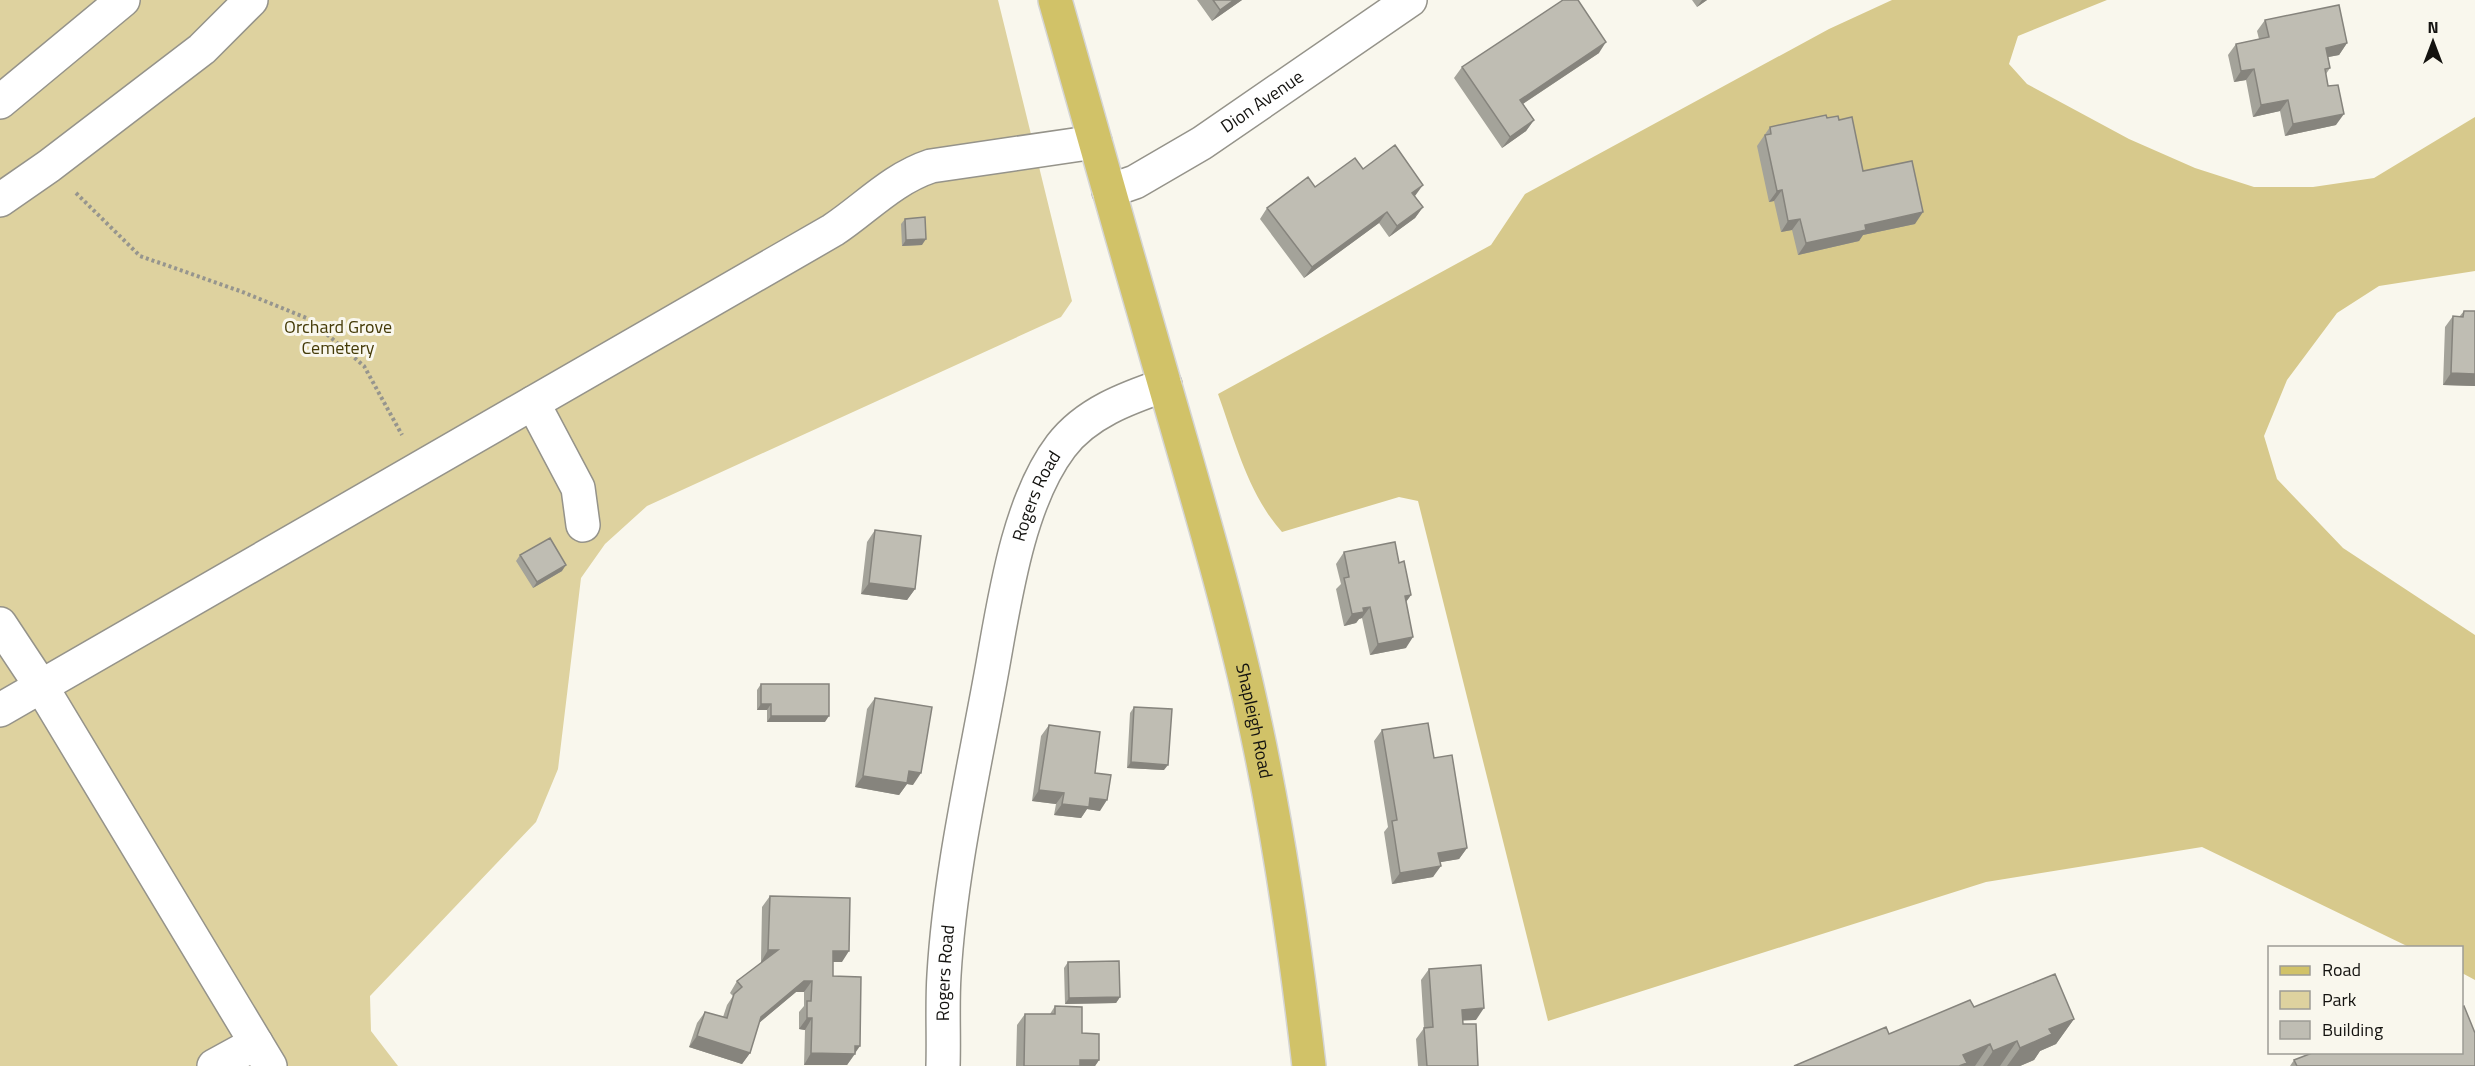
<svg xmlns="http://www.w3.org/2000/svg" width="2475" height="1066" font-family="'Titillium Web',sans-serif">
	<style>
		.green { fill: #ded29f }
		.forest { fill: #d7c98c }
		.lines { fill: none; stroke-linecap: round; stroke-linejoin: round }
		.minor-casing { stroke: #95938a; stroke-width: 36 }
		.major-casing { stroke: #d5d5d4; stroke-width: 36 }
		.path { stroke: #96958e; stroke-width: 4; stroke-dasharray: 3 3; stroke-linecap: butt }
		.minor { stroke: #fff; stroke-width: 33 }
		.major { stroke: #d1c268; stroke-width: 33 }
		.wall { fill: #a4a39a }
		.shaded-wall { fill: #86847d }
		.building { fill: #bfbdb3; stroke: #86847d; stroke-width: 1.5 }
		.labels { text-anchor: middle; stroke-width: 6; stroke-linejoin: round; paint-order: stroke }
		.street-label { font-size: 18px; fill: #141310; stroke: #f9f7ed }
		.park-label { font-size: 18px; fill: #443a07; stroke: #f9f7ed }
	</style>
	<rect width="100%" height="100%" fill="#f9f7ed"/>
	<!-- green -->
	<path class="green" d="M0,0H998L1072,301L1061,317L647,506L605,544L581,578L558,769L536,822L370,996L371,1031L398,1066H0Z"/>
	<!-- forest -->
	<path class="forest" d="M1892,0H2107L2018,36L2009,64L2027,84L2129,139L2195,168L2254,187H2313L2374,178L2475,117V271L2379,286L2337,313L2287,380L2264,436L2277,479L2343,548L2475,635V980L2462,973V948L2409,947L2202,847L1986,882L1548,1021L1418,501L1399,497L1282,532C1248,494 1235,441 1218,394L1491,245L1525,194L1829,29Z"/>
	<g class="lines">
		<defs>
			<g id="minor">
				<path d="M0,102L123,0"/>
				<path id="s1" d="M1109,191L1135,182L1202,143L1410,0"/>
				<path d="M0,200L49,166L202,49L251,0"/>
				<path d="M533,403L578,488L583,525"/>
				<path d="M0,624L41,686L270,1066"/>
				<path d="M0,710L833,230C866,208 892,179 931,166L1095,142"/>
				<path d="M214,1066L256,1043"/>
				<path id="s2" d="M943,1066C944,1036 942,1005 944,975C950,874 973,774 991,675C1004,604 1017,504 1061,446C1086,413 1127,398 1165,385"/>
			</g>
			<g id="major">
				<path id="s3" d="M1055,0C1093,134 1131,269 1170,403C1201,511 1233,618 1256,728C1280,840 1296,953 1309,1066"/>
			</g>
		</defs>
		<!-- minor casing -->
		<use href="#minor" class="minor-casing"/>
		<!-- major casing -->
		<use href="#major" class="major-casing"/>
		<!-- path -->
		<path class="path" d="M76,193L140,256L240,291L309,319L364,366L402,435"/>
		<!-- minor -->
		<use href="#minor" class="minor"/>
		<!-- major -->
		<use href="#major" class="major"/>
	</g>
	<!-- wall -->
	<path class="wall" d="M1197,0H1242L1212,21Z
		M1692,0H1707L1697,7Z
		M2265,20L2347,43L2339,55L2328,57L2330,68L2326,74L2336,125L2285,136L2280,111L2253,117L2246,80L2234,82L2228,55L2236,44L2259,39L2257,31Z
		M1599,53L1523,104L1534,120L1526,131L1502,148L1454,78L1462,67Z
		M1827,118L1839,120L1863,171L1915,224L1863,235L1859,241L1798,255L1792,230L1781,232L1774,201L1769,202L1757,146L1770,127Z
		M1363,169L1415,196L1423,207L1415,218L1389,237L1379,223L1304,278L1260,219L1267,208L1315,187Z
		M905,219L922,245L902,246L901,224Z
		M2464,311L2475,386L2443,385L2445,327L2453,316L2459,317Z
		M875,530L915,589L907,600L861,594L867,542Z
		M1344,552L1399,563L1411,595L1406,602V648L1370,655L1362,618L1359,619L1356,623L1344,626L1336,589L1341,584L1336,564Z
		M520,555L562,571L533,588L516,561Z
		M761,684L825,722H767V710H757V690Z
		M875,698L913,785L907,784L899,795L855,787L867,709Z
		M1134,707L1164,770L1127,768L1130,713Z
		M1049,725L1095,773L1100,811L1087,809L1081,818L1054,815L1056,804L1032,801L1041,736Z
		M1382,730L1434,758L1467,848L1459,859L1440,862L1433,877L1392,884L1384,832L1388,827L1374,741Z
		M770,896L842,962H833V976L855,1052V1054L847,1065H804L805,1030L799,1029V1012L804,1006V992H796L759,1023L750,1053L742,1064L689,1047L697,1023L705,1012L723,1017L727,1005L733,996L730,993L737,981L764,962H761L762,907Z
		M1068,962L1120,997L1116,1003L1065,1004L1064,968Z
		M1429,969L1476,1020H1463V1024L1478,1066H1418L1416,1039L1424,1028L1421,980Z
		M1055,1006L1082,1033L1099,1060L1095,1066H1016L1017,1025L1025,1014H1050Z
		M1974,1007L2074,1019L2056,1044L2040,1051L2034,1060L2020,1066H1794Z
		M2294,1060L2475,1066H2290Z"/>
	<!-- shaded-wall -->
	<path class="shaded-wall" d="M1234,0H1242L1212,21L1220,10Z
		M1702,0H1707L1697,7Z
		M1606,42L1599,53L1512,111L1520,100Z
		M2347,43L2339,55L2318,59L2326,48Z
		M2254,69L2246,80L2234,82L2241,71Z
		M2288,100L2280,111L2253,117L2261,105Z
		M2344,114L2336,125L2285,136L2293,124Z
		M1534,120L1526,131L1502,148L1510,137Z
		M1423,185L1415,196L1405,204L1412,193Z
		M1782,190L1774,201L1769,202L1777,191Z
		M1423,207L1415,218L1389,237L1397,226Z
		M1387,212L1379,223L1304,278L1312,267Z
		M1923,212L1915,224L1863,235L1859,241L1798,255L1806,243L1865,225Z
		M1800,219L1792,230L1781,232L1788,221Z
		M926,239L922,245L902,246L906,240Z
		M2451,373L2475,374V386L2443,385Z
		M566,565L562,571L533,588L537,582Z
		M869,583L915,589L907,600L861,594Z
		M1411,595L1403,606L1405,596Z
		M1370,607L1362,618L1359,619L1356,623L1344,626L1352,614L1363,608Z
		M1413,637L1406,648L1370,655L1378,644Z
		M761,704H771L767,710H757Z
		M771,716H829L825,722H767Z
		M1131,762L1168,765L1164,770L1127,768Z
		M909,771L921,773L913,785L907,784L899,795L855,787L863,776Z
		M1039,790L1064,793L1056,804L1032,801Z
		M1090,798L1107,800L1100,811L1087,809L1081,818L1054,815L1062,804Z
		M1467,848L1459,859L1430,864L1438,853Z
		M1441,866L1433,877L1392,884L1400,873Z
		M768,950H778L771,962H761Z
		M833,951H849L842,962H825Z
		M804,981H812L804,992H796L753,1028L761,1017Z
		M1120,997L1116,1003L1065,1004L1069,998Z
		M1484,1008L1476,1020L1454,1021L1462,1010Z
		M807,1018H812L805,1030L799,1029Z
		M2074,1019L2056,1044L2040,1051L2034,1060L2020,1066H2007L2020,1048L2049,1029Z
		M697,1036L750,1053L742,1064L689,1047Z
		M2017,1041L2000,1066H1983L1993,1051Z
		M1990,1044L1975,1066H1956L1963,1055Z
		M855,1046H860L847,1065H804L811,1053Z
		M1080,1060H1099L1095,1066H1076Z"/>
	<!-- building -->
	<path class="building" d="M1213,0H1234L1220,10Z
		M1563,0H1578L1606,42L1520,100L1534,120L1510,137L1462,67Z
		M2339,5L2347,43L2326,48L2330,68L2325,69L2328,86L2338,85L2344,114L2293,124L2288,100L2261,105L2254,69L2241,71L2236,44L2269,37L2265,20Z
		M1826,115L1827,118L1838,116L1839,120L1852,117L1863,171L1912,161L1923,212L1865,225L1866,230L1806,243L1800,219L1788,221L1782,190L1777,191L1765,135L1771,134L1770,127Z
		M1395,145L1423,185L1412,193L1423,207L1397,226L1387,212L1312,267L1267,208L1308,177L1315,187L1355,158L1363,169Z
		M925,217L926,239L906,240L905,219Z
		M2464,311H2475V374L2451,373L2453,316L2463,317Z
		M875,530L921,536L915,589L869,583Z
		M550,538L566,565L537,582L520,555Z
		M1395,542L1399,563L1404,561L1411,595L1405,596L1413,637L1378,644L1370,607L1363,608L1364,612L1352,614L1344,578L1349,577L1344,552Z
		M761,684H829V716H771V704H761Z
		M875,698L932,707L921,773L909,771L907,783L863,776Z
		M1134,707L1172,709L1168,765L1131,762Z
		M1428,723L1434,758L1452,755L1467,848L1438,853L1441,866L1400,873L1392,821L1397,820L1382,730Z
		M1049,725L1100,732L1095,773L1111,775L1107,800L1090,798L1089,807L1062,804L1064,793L1039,790Z
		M770,896L850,898L849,951H833V976L861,977L860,1046H855V1054L811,1053L812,1018H807V1001H811L812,981H804L761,1017L750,1053L697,1036L705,1012L727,1018L734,994L742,987L737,981L778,950H768Z
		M1119,961L1120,997L1069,998L1068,962Z
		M1481,965L1484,1008L1462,1010L1463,1024H1476L1478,1066H1427L1424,1028L1433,1027L1429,969Z
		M2055,974L2074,1019L2049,1029L2052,1034L2020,1048L2017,1041L1993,1051L1990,1044L1963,1055L1967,1063L1959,1066H1794L1886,1027L1889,1034L1970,1000L1974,1007Z
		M1055,1006L1082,1007V1033L1099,1034V1060H1080V1066H1024L1025,1014H1055Z
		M2464,1006L2475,1033V1066H2297L2294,1060L2312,1053H2462V1007Z"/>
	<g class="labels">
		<!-- street labels -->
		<g class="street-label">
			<text dy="6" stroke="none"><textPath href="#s1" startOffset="178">Dion Avenue</textPath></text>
			<text dy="6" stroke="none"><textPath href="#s2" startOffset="580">Rogers Road</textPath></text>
			<text dy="6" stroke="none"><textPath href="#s3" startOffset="748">Shapleigh Road</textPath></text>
			<text dy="6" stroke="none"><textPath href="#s2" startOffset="93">Rogers Road</textPath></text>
		</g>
		<!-- park labels -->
		<g class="park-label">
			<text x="338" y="333">Orchard Grove<tspan x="338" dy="21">Cemetery</tspan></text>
		</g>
	</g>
	<!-- legend -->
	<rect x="2268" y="946" width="195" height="108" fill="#f9f7ed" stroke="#9d9c95" stroke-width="1.5"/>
	<rect x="2280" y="966" width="30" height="9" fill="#d1c268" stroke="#9d9c95" stroke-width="1.5"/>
	<text x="2322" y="976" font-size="18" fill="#141310">Road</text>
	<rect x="2280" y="991" width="30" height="18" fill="#ded29f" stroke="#9d9c95" stroke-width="1.5"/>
	<text x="2322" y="1006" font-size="18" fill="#141310">Park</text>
	<rect x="2280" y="1021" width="30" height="18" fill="#bfbdb3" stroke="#9d9c95" stroke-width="1.5"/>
	<text x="2322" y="1036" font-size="18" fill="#141310">Building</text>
	<!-- north arrow -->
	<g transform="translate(2433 42)" stroke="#f9f7ed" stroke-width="4.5" paint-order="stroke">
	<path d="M0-4.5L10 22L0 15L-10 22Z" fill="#141310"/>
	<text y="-9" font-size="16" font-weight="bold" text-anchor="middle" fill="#141310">N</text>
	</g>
</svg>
